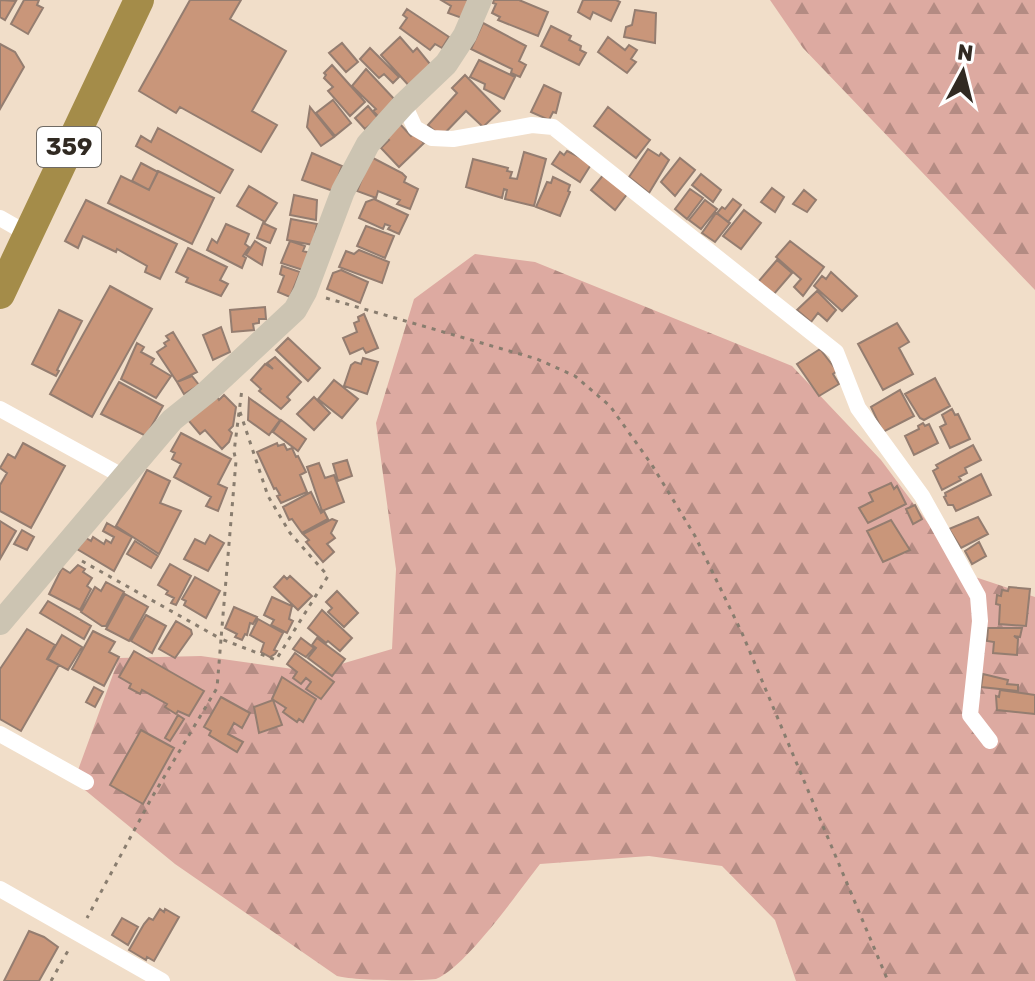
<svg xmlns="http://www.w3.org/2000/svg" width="1035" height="981" font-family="Rubik,sans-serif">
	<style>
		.forest { fill: url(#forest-firs) }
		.building { fill: #c9967a; stroke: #947d70; stroke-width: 2 }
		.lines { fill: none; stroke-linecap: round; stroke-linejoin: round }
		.path { stroke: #897d6f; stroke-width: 3; stroke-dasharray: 4 6; stroke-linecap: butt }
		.street { stroke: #fff; stroke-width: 16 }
		.secondary { stroke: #ccc4b2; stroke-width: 24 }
		.highway { stroke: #a48c49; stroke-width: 30 }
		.labels { text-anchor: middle; stroke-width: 8; stroke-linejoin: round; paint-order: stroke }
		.shield { fill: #fff; stroke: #6f6a64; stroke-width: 2 }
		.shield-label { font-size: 24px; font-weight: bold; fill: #312a22 }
	</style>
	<defs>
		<pattern id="forest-firs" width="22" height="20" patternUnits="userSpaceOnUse" patternTransform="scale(2)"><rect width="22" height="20" fill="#ddaaa1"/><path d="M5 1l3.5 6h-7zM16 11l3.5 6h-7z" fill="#b48b83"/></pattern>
	</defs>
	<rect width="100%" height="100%" fill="#f1dec9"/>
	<!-- forest -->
	<path class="forest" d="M770,0H1035V290L803,48Z
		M475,254L535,262L792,366L881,460L966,574L1035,597V981H796L775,920L722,866L649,856L540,864C518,892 466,967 436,979C419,981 356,981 337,976L175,864L74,781L119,658L201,656L314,672L392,649L396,569L376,423L414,299Z"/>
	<!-- building -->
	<path class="building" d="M0,0L16,1L5,20L0,17Z
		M24,0H39L37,5L43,8L28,34L11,24Z
		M190,0H241L230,19L286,51L252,111L277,125L261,152L180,107L176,113L139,91Z
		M441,0H469L462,18L448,13L451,6Z
		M494,0H519L548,12L538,36L498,20L500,17L492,13L496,4L493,3Z
		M583,0H616L620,2L611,21L593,12L590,19L578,12Z
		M407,9L449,37L442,48L435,44L430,50L400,28L407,18L403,15Z
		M635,10L656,13L655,43L624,37L626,27L632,25Z
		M483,23L526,46L519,61L526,65L520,77L511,73L512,69L471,49Z
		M551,26L571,36L569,40L581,46L580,50L586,53L579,65L541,46Z
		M400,37L413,52L417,48L434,69L412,89L381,55Z
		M608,37L625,50L629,45L637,50L631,59L636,62L627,73L598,52Z
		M342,43L358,62L346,72L329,53Z
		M0,44L15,52L24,67L0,109Z
		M370,48L399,77L393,83L384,74L379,78L360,59Z
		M479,60L515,77L504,99L484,89L485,84L470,77Z
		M332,65L365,102L350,116L328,91L333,87L324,78L326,75L324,73Z
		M366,69L396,101L379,117L373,111L376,109L352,86Z
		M465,75L500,111L483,127L466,111L441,137L428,125L457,93L452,88Z
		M544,85L561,93L556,113L553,112L549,120L531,112Z
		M333,100L351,123L335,136L316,113Z
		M368,106L378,118L365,129L355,118Z
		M310,107L334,137L321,146L307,127Z
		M608,107L650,140L636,158L594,126Z
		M400,124L411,136L414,133L424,143L399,167L381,148L389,140L386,137Z
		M158,128L233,170L220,193L136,146L141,136L151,142Z
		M648,149L659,156L661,153L669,160L649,193L629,177Z
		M567,151L592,163L580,182L552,164L560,152L564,155Z
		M524,152L546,159L534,206L505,199L507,190L504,189L502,198L466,187L473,159L508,168L507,171L512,172L510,178L517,179Z
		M312,153L342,166L333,191L302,180Z
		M371,157L402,173L406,177L404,182L418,189L410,209L397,204L400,200L378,191L376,198L357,191Z
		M680,158L695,170L675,196L661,182Z
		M141,163L158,172L149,190L132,181Z
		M158,171L214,198L192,244L108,203L121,176L149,190Z
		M604,174L628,193L615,210L591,190Z
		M701,174L721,190L713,202L692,185Z
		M553,177L570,185L568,191L570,192L560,216L536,207L547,182L551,183Z
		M249,186L277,203L265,222L237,206Z
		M772,188L784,197L775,212L761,202Z
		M690,189L703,198L687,219L675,209Z
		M804,190L816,200L807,212L793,204Z
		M294,195L317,200L316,220L290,215Z
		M374,199L408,215L399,234L388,229L390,226L385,224L383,229L359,218L366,202Z
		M733,199L741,205L728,222L717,213L722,207L725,209Z
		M86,200L177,244L160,279L145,272L147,266L117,249L116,252L83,236L78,248L65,241Z
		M705,200L717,209L701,229L689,220Z
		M744,210L761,223L741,249L723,236Z
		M716,213L730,223L715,242L702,233Z
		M291,219L317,224L313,245L287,240Z
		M263,223L276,229L270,243L257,238Z
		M226,224L249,234L245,244L249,247L243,256L246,258L242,268L207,250L212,239L217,243Z
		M366,226L394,236L385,258L357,246Z
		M255,241L266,248L262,265L246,255Z
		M290,241L305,246L303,251L310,253L303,270L281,263Z
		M790,241L824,267L803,296L794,287L801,279L776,257Z
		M188,248L227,267L220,280L228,284L221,296L186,282L188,278L176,272Z
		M359,250L389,262L382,283L339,267L346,251L354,254Z
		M777,260L792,273L774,294L758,282Z
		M282,266L300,272L290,297L278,292L284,276L280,274Z
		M341,270L368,282L360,303L327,289L333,273Z
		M831,272L857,296L842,311L814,286L822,276L826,279Z
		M110,286L152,309L92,417L50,394Z
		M817,291L836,310L827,321L818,313L811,322L797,310Z
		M265,307L266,319H259V323L253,324L254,330L232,332L230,310Z
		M59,310L82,321L57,370L59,371L56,376L32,364Z
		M364,314L378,348L366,353L363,348L350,354L343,338L357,332L354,323L359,321L358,317Z
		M897,323L909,342L899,348L913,374L883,390L858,344Z
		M221,327L230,352L213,360L203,335Z
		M173,332L197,372L177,382L157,352L166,346L164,343L169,340L166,336Z
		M288,338L320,368L308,381L276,350Z
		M137,343L144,347L141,352L154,359L151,364L171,376L156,398L121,379Z
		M820,349L837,371L833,374L839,384L819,396L797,364Z
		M275,357L301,382L287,397L290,400L281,409L259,391L261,389L251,380L265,364L273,369L267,363Z
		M363,358L378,362L367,394L344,386L351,365L355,362L361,364Z
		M192,376L199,385L184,394L177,382Z
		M935,378L950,406L924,420L920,418L905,394Z
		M334,380L358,399L342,418L318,399Z
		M119,382L163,406L146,436L101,414Z
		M900,390L914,416L883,432L871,407Z
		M224,395L236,407L233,426L229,430L232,433L229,442L222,449L205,430L200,434L188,420L217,397L219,400Z
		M314,397L330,413L314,430L297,414Z
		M249,398L280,420L269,435L248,420Z
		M952,409L955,415L958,414L970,439L950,448L940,427L946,424L942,415Z
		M281,420L306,439L298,451L273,432Z
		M923,423L925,426L929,424L938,443L914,455L905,436L919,429L918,426Z
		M181,433L231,459L218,484L227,488L218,511L206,506L211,497L174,477L181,464L172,459L175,453L171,451Z
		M23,443L65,466L31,528L0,511V485L7,473L0,468L8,454L15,458Z
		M277,443L278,446L284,444L287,450L292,448L296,457L298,456L306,472L300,475L307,492L281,503L277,496L280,495L276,488L274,489L257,452Z
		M973,445L981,460L965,468L967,473L959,477L961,480L942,490L933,471L938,468L936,465Z
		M347,460L352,476L338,481L333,464Z
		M319,463L325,478L334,475L344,502L322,511L307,467Z
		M147,470L170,481L160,503L181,511L159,554L116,526Z
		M981,474L991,495L956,511L953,505H948L944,497L946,496L945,493Z
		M891,483L894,489L897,486L906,504L868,523L859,508L873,501L869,493Z
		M311,492L321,513L324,511L328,519L302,533L292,519L289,520L283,507Z
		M915,505L922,519L913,524L906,509Z
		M978,517L988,534L961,548L949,529Z
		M332,519L337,521L331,533L335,538L327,544L334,552L323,562L306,542L309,540L303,534Z
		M891,520L910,550L883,562L867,531Z
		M0,521L16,531L0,559Z
		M107,523L132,537L114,571L77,549L86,538L91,541L93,537L104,544L106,540L111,543L114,537L103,531Z
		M22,530L34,537L27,550L14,544Z
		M210,535L224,543L208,571L184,559L195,539L205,544Z
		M135,541L158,556L151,568L127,554Z
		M979,542L986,556L972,564L965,551Z
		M170,564L191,576L176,605L171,603L174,598L166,594L168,591L158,585Z
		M78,565L85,569L83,572L92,578L87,586L91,589L80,610L49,594L62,568L70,573Z
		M284,576L287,579L290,576L312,596L298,610L274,587Z
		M195,577L220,591L206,618L184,605L186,601L182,599Z
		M106,582L124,592L106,626H102L81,612L95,587L101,591Z
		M1009,587L1030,589L1026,626L999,624L1000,605L996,604L997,595L1001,596L1002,590L1008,591Z
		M337,591L358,613L344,627L328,612L332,608L326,602Z
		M125,594L148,607L129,641L106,629Z
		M272,597L292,606L289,619L293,621L287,633L271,625L274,620L264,615Z
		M48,601L91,626L84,639L40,613Z
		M234,607L257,617L253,624L250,623L247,635L245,634L242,640L235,637L237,634L225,628Z
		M322,610L352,638L340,651L328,641L326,643L308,628Z
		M146,615L166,626L152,653L131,641Z
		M258,619L283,633L274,650L277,651L275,654L270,657L261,652L264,643L250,635Z
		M176,621L191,630L192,634L175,658L159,649Z
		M988,628H1022L1020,637L1014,636L1018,639L1017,655L993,653L994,642L987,641Z
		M27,629L55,645L47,659L59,665L21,731L0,719V669Z
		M93,631L115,642L109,652L119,657L104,686L72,669Z
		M62,635L82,647L68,670L48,659Z
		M301,638L314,648L306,657L293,649Z
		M317,638L345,659L332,676L308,658L316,648L312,645Z
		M134,651L204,691L189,716L178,711L176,714L165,707L167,704L142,690L140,694L129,688L131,684L119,677Z
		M295,653L334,682L321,699L306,689L311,682L306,678L301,684L293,678L297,672L287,664Z
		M983,674L1008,680L1007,684L1018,685V691L981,687Z
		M282,677L316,699L303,722L299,719L297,722L283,712L286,708L272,699Z
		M94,687L103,692L95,707L86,702Z
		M1000,690L1035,695V714L997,710L996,696L999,697Z
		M221,697L250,713L242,728L234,723L228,734L243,742L237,752L209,735L211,731L204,727Z
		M273,700L282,725L259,733L254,707Z
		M178,715L184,719L170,741L165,738Z
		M141,730L174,748L143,804L110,785Z
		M160,909L164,912L165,909L179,917L154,961L147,957L146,960L129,950L144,924L149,918L153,920Z
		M122,918L138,927L128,945L112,935Z
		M29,931L44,937L58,947L39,981H4Z"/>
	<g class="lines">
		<!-- path -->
		<path class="path" d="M326,298L537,359L575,376L610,406L652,465L695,536L742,633L888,981
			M240,412L268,496L290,533L328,576L276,660L221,639L236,461L234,452L242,389
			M82,561L221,639L217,688L151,799L87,918
			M51,981L69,949"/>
		<!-- street -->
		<path class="street" d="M404,104L415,128L432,138L453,139L532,125L553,127L836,352L858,408L922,496L978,596L980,621L970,715L990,741
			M0,218L28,234
			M0,409L124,477
			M0,734L86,782
			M0,889L162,981"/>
		<!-- secondary -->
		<path class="secondary" d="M0,623L172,420L207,392L295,310L305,292L343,191L368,144L404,104L446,64L465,35L480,0"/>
		<!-- highway -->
		<path class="highway" d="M0,294L139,0"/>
	</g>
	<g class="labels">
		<!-- shield labels -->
		<rect class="shield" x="37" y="127" width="64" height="40" rx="6"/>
		<g class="shield-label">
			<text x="69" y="155">359</text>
		</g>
	</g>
	<!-- north arrow -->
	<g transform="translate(963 72) rotate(7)" stroke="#ffffff" stroke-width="6" paint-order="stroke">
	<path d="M0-6L14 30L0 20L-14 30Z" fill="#312a22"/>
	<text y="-12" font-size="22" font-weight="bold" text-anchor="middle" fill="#312a22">N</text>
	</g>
</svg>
